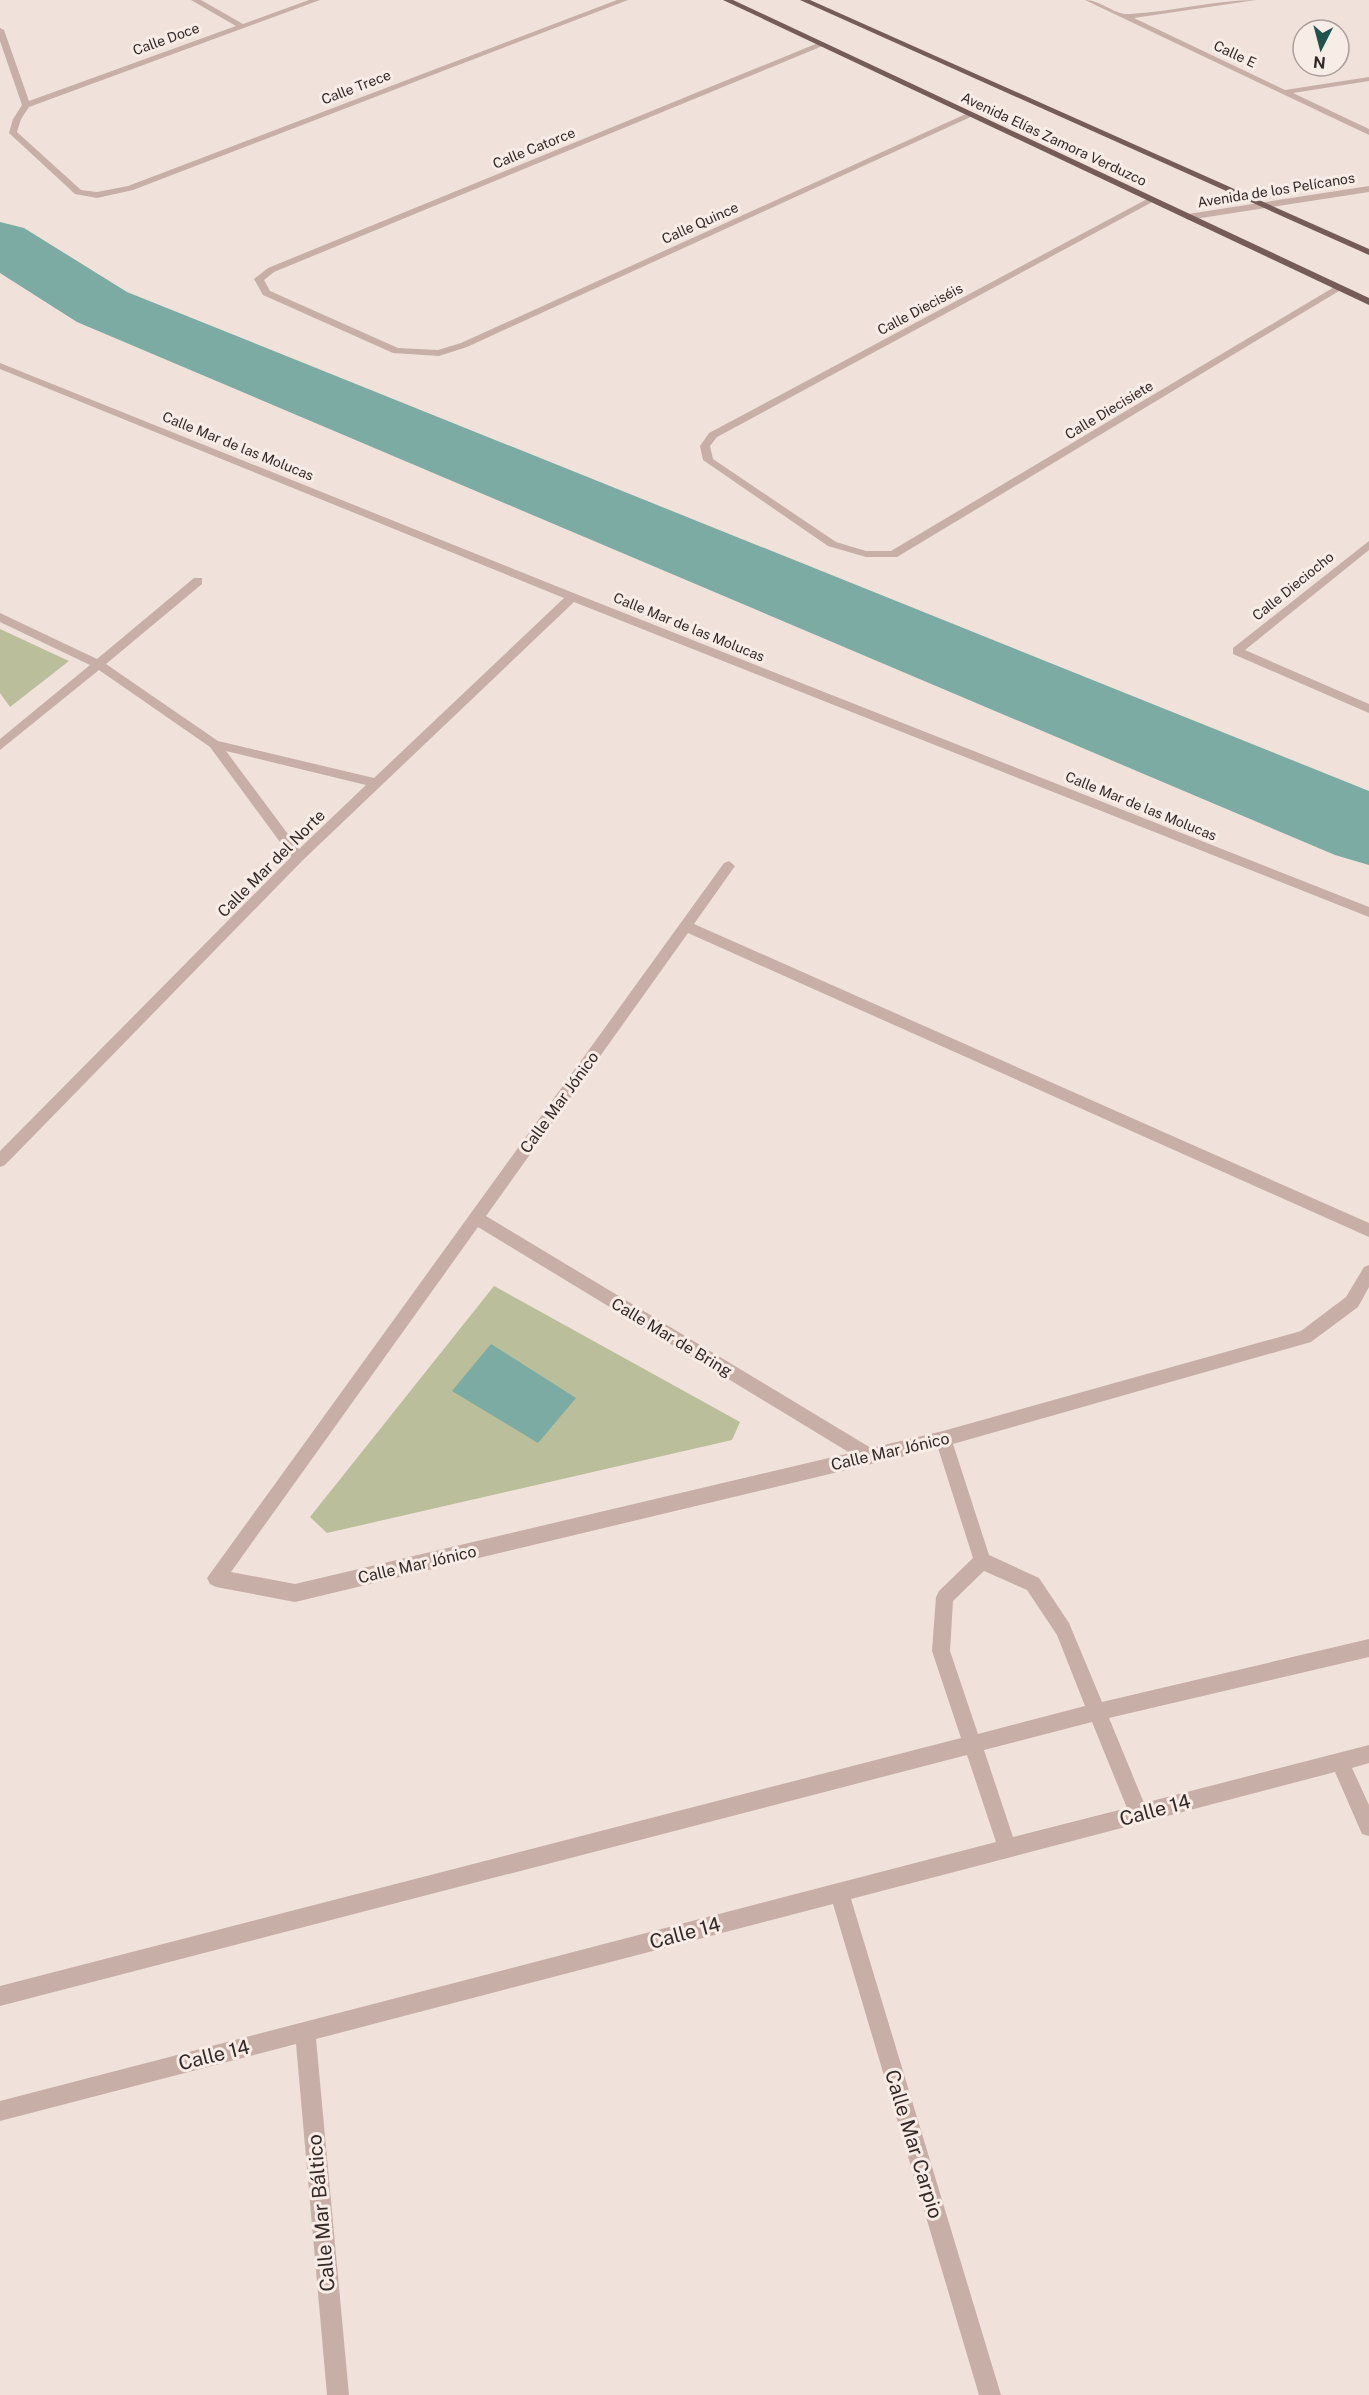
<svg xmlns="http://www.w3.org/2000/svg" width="1369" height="2395" font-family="'Public Sans',sans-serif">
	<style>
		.green { fill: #babe9b }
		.water { fill: #7baba3 }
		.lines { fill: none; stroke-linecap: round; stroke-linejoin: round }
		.river { fill: #7baba3; fill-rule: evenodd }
		.minor { fill: #c7afa7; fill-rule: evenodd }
		.primary { fill: #755c59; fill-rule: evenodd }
		.labels { text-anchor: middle; stroke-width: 6; stroke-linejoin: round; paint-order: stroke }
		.far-street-label { font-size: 14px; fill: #342927; stroke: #f8ece7 }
		.street-label { font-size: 16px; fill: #342927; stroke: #f8ece7 }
		.near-street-label { font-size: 20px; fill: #342927; stroke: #f8ece7 }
	</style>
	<rect width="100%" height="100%" fill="#f0e1db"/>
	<!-- green -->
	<path class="green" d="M0,629L69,661L10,707L0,693Z
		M494,1286L740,1422L732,1440L327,1533L310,1517Z"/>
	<!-- water -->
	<path class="water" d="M491,1344L576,1398L538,1443L452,1391Z"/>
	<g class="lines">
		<!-- river -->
		<path class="river" d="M0,222L24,228L127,292L1369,791V865L1335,855L77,322L0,273Z"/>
		<!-- minor -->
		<path class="minor" d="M191,0H201L243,24L309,0H320L29,107L21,119L17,132L81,190L97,192L128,186L617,0H628L133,190L97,198L75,194L9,133L13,119L22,105L0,41V28L4,30L29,101L236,26Z
			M1085,0C1101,0 1114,15 1129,14C1172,12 1213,0 1256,0L1134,18L1285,90L1369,77V81L1293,93L1369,129V135Z
			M818,43L825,45L274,272L264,280L270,291L398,348L438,350L461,343L968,113L975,115L467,347L439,356L393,353L263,295L254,279L268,268Z
			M1369,186V192L1188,220L1184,217L1188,214Z
			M1149,198L1156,200L717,437L710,446L713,459L836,542L866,551H891L1336,286L1344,288L897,557H866L828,546L703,460L700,446L709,433Z
			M0,363L576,594L1369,907V917L574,602L303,860L5,1165L0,1167V1151L291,857L210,747L99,670L0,750V739L90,665L0,622V613L97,659L194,578H202V584L106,664L218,741L374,778L564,598L0,369ZM226,751L366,785L299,849Z
			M1369,541V550L1245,650L1369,704V713L1233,654V648Z
			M729,861L735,866L694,924L1369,1223V1237L688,933L486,1216L871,1448L943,1431L1301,1331L1346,1297L1364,1267L1369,1265V1287L1358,1307L1311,1342L953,1444L989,1555L1039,1578L1069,1623L1102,1702L1369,1639V1657L1109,1718L1144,1803L1369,1745V1763L1352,1768L1369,1805V1836L1362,1834L1335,1772L851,1899L1001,2395H979L833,1904L316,2039L349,2395H327L296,2044L0,2121V2101L996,1842L967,1755L0,2006V1986L961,1738L932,1651L936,1597L939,1591L973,1558L938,1448L295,1602L216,1587L210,1584L207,1578L724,863ZM478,1227L850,1453L295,1584L231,1572ZM984,1571L1027,1590L1057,1635L1085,1706L978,1734L950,1651L953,1601ZM1092,1722L1127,1808L1013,1837L984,1750Z"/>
		<!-- primary -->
		<path class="primary" d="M723,0H733L1369,298V305Z
			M800,0H810L1369,249V255Z"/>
	</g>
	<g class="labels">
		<!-- far-street labels -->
		<g class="far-street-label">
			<text transform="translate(166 39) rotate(-20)" y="5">Calle Doce</text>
			<text transform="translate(1235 54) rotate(25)" y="5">Calle E</text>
			<text transform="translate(356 87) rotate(-21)" y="5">Calle Trece</text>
			<text transform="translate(1054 139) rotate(25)" y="5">Avenida Elías Zamora Verduzco</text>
			<text transform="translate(534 148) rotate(-22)" y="5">Calle Catorce</text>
			<text transform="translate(1276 190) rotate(-9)" y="5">Avenida de los Pelícanos</text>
			<text transform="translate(700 223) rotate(-24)" y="5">Calle Quince</text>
			<text transform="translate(920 309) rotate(-28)" y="5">Calle Dieciséis</text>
			<text transform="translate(1109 410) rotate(-31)" y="5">Calle Diecisiete</text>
			<text transform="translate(238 446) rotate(22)" y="5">Calle Mar de las Molucas</text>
			<text transform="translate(1293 586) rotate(-39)" y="5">Calle Dieciocho</text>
			<text transform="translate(689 627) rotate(22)" y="5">Calle Mar de las Molucas</text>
			<text transform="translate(1141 806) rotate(22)" y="5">Calle Mar de las Molucas</text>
		</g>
		<!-- street labels -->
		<g class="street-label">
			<text transform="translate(271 863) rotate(-45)" y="6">Calle Mar del Norte</text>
			<text transform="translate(559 1102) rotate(-54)" y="6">Calle Mar Jónico</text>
			<text transform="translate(672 1337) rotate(31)" y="6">Calle Mar de Bring</text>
			<text transform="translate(890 1451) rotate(-13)" y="6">Calle Mar Jónico</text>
			<text transform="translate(417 1564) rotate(-13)" y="6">Calle Mar Jónico</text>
		</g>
		<!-- near-street labels -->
		<g class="near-street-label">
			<text transform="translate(1155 1810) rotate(-15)" y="7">Calle 14</text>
			<text transform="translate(685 1933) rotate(-15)" y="7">Calle 14</text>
			<text transform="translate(214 2055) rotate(-14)" y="7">Calle 14</text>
			<text transform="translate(914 2144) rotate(73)" y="7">Calle Mar Carpio</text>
			<text transform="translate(321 2213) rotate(-95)" y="7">Calle Mar Báltico</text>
		</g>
	</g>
	<!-- north arrow -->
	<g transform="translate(1321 48) rotate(186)"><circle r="28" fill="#f8ece7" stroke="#aa9e9a" stroke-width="1.5"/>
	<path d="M0-4.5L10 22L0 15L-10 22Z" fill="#1f534b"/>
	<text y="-9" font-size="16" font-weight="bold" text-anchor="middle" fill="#342927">N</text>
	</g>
</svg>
